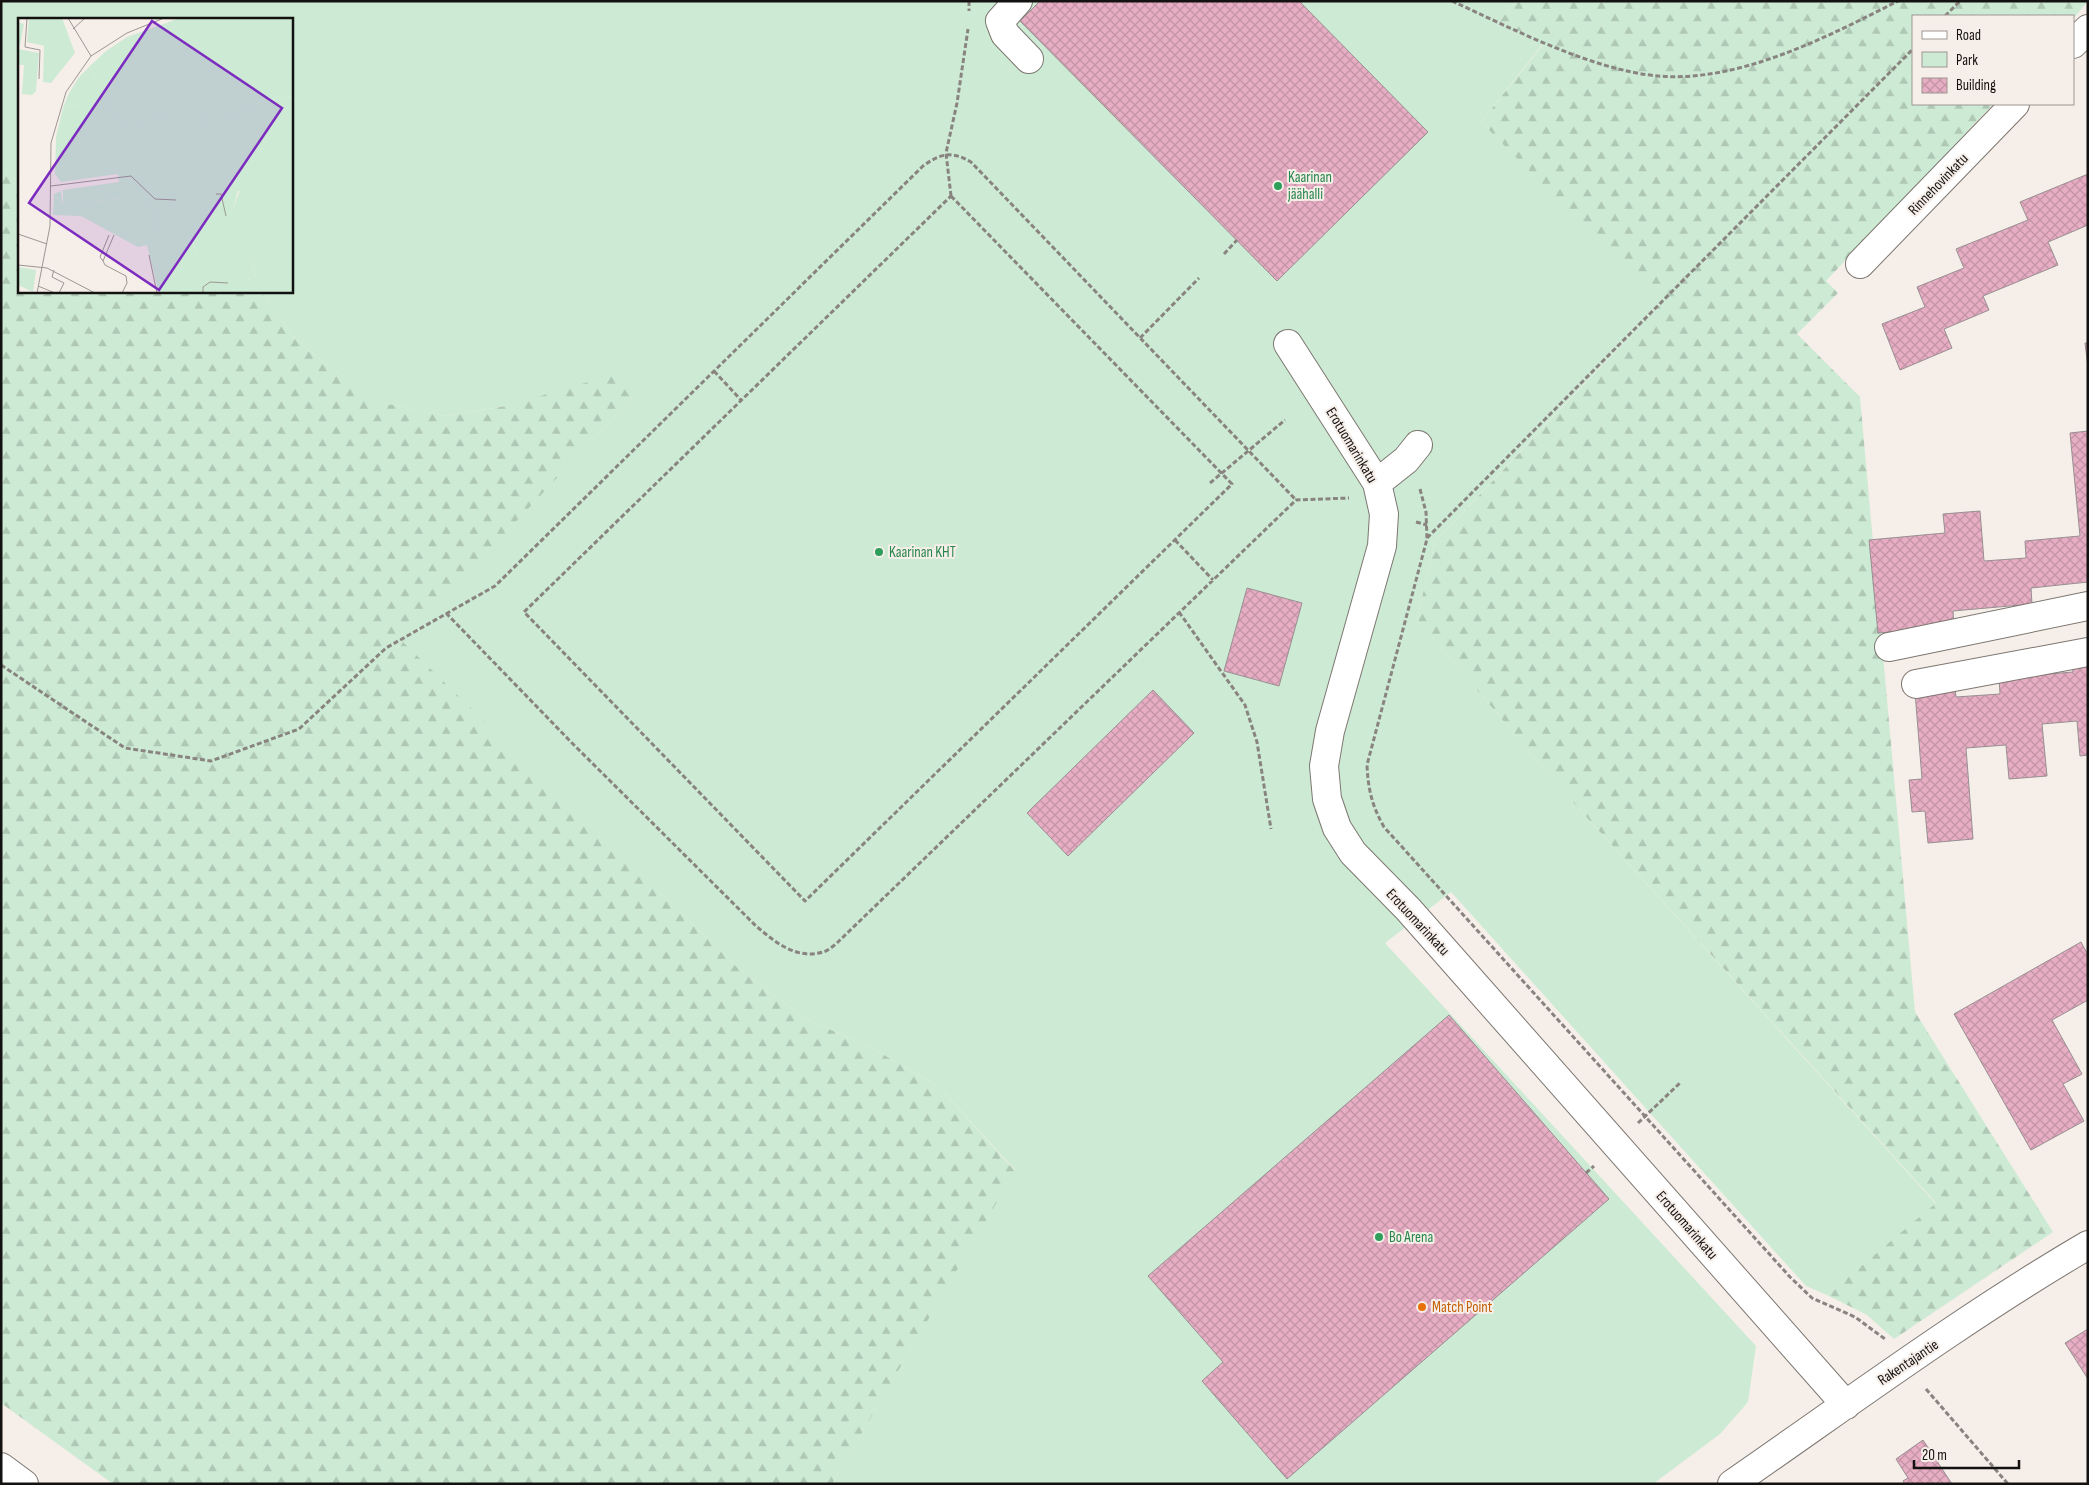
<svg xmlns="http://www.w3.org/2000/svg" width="2089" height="1485" font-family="'Sofia Sans Condensed',sans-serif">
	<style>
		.green { fill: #cdebd4 }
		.forest { fill: url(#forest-firs) }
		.building { fill: url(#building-cross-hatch); stroke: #988f92 }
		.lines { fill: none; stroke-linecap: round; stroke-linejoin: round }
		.minor-casing { stroke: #7d7771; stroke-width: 30 }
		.path { stroke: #898480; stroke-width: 3; stroke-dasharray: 5 2.5; stroke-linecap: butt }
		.minor { stroke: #fff; stroke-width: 28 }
		.leisure-dot { fill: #2e9e5b; stroke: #f6eee8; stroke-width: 2 }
		.food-dot { fill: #e8710a; stroke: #f6eee8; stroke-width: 2 }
		.labels { text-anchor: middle; stroke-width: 4; stroke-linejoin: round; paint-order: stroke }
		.leisure-label { font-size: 15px; fill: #27864d; stroke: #f6eee8; text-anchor: start }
		.street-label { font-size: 15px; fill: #141210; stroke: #f6eee8 }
		.food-label { font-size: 15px; fill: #c56008; stroke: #f6eee8; text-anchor: start }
		.inset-road { fill: none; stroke: #9c9692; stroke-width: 1 }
		.view { fill: #7b2cbf; fill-opacity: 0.15; stroke: #7b2cbf; stroke-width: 2.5 }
		.inset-edge { fill: none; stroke: #141210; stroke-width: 2.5 }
	</style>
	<defs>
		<pattern id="forest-firs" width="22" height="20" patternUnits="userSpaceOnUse" patternTransform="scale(1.25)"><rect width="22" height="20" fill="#cdebd4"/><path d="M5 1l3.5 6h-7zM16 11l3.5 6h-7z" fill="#afc8b5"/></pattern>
		<pattern id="building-cross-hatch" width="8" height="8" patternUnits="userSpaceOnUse" patternTransform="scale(1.25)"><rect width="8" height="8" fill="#e6adc3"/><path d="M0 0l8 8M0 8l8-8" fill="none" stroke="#c494a6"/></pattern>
	</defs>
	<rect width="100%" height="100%" fill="#f6eee8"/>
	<!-- green -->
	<path class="green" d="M1,1H1516L1499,22L1545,41L1481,122L1660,303L1435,542L1417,619L1561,789L1936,1204L1827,1295L1806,1286L1451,892L1385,943L1756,1346L1748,1402L1720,1434L1653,1484H832L1015,1170L939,1087L879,1052L801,1016L738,968L402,642L632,398L506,406L446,416L382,403L331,368L292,336L261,291H291V19H19V183L1,164Z"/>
	<!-- forest -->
	<path class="forest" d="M1516,1H2088L2073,19V16H1913V104H1993L1826,281L1838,293L1797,334L1860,397L1915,1012L2053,1232L1894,1339L1867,1315L1827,1295L1936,1203L1561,789L1417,619L1435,542L1660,304L1481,122L1545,42L1499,22Z
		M1,164L19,183V291H261L292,336L331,368L383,403L446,416L506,406L612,375L632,398L403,642L738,968L801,1016L879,1052L939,1087L1015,1171L832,1484H113L1,1403Z"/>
	<!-- building -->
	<path class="building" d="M1040,1H1299L1428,132L1277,281L1020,21Z
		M2088,174V225L2048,242L2058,265L1983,296L1989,310L1944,329L1952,348L1900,370L1882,324L1925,307L1917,287L1964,268L1956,249L2028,220L2020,202Z
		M2085,343H2088V367Z
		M2088,431V582L2031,588L2032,604L1953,611L1954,626L1878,633L1869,540L1945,533L1943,514L1980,511L1984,561L2026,558L2025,541L2080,536L2070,433Z
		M1247,588L1302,603L1279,686L1224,671Z
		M2088,654V755L2080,756L2077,721L2042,724L2047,776L2009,779L2006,745L1966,748L1973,839L1928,843L1925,811L1912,812L1909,780L1922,779L1915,692L1955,688L1956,697L2000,694L1999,678L2073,672L2071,656Z
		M1153,690L1194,733L1068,856L1027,813Z
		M2081,942L2088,955V1000L2052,1020L2082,1074L2063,1084L2084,1121L2031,1150L1954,1014Z
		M1449,1015L1609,1199L1287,1479L1202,1381L1223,1362L1148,1276Z
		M2088,1329V1379L2065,1343Z
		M1923,1440L1952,1484H1905L1903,1481L1908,1478L1896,1459Z"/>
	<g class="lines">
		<defs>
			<path id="minor" d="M1018,1L1000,21L1005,34L1029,59
				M2073,44L2088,29
				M1860,264L2015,104
				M1288,344L1377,483L1384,514L1382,546L1330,731L1324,766L1327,799L1337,828L1353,853L1408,909L1846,1405
				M1377,483L1406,460L1418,445
				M1889,647L2088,606
				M1916,684L2088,652
				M1,1467L24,1484
				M1732,1484C1849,1403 1965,1317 2088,1245"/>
		</defs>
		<!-- minor casing -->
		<use href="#minor" class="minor-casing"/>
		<!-- path -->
		<path class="path" d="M969,1V11
			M1452,1C1513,29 1592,70 1658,76C1739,83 1827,37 1898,1
			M1945,16L1960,1
			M951,196L1232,484L805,901L524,612Z
			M951,196L946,153L957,103L968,29
			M1224,254L1237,240
			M1140,338L1199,278
			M714,371L741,400
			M1210,483L1285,420
			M1420,489L1426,512L1427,539L1367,765C1368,789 1372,806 1384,827L1790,1277L1812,1298L1855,1317L1885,1339
			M1416,522L1427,525
			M1427,538L1913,49
			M1175,540L1213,580
			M1179,612L1245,705L1257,742L1271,829
			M446,613L572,743L756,926C775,942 796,960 823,952C828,951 835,945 839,941L1296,500L1349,498
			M1,665L125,748L211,761L299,729L386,648L495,586L923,166C941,153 952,151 971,162L1296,500
			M1638,1123L1681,1082
			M1586,1173L1594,1166
			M1926,1389L2008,1484"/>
		<!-- minor -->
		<use href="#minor" class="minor"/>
	</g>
	<!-- markers -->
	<g class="leisure-dot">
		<circle cx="1278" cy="186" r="5"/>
		<circle cx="879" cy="552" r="5"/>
		<circle cx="1379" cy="1237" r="5"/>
	</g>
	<circle class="food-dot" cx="1422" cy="1307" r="5"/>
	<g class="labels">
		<!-- leisure labels -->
		<g class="leisure-label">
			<text x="1288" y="182">Kaarinan<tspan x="1288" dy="17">jäähalli</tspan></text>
			<text x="889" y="557">Kaarinan KHT</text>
			<text x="1389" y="1242">Bo Arena</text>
		</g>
		<!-- street labels -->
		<g class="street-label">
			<text transform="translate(1938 184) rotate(-46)" y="5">Rinnehovinkatu</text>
			<text transform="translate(1352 445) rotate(59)" y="5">Erotuomarinkatu</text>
			<text transform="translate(1418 922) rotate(47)" y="5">Erotuomarinkatu</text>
			<text transform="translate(1687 1225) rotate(49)" y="5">Erotuomarinkatu</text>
			<text transform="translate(1908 1362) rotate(-34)" y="5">Rakentajantie</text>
		</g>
		<!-- food labels -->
		<g class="food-label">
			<text x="1432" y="1312">Match Point</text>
		</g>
	</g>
	<!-- overview -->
	<g transform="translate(18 18)">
		<rect width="275" height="275" fill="#f6eee8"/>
		<path d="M11,0H44L57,35L33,65L25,64L26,28L9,24ZM0,4L6,6L2,28H0ZM0,31L21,35L18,73L14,77L4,76L6,47H0ZM72,48L102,110L136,98L184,87L192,122L206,100L223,96L247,81L275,78V170L267,173H220L212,202L222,236L230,234L238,258L230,261L241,275H188L194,272L181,248L174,220L169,222L140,217L132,183L103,180L45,188V172L101,164L100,156L43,164L37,156L38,119L45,90L69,85L61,59ZM0,249L18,252L15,274L0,267Z" fill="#cdebd4"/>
		<path d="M162,0H275V78L247,81L223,96L206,100L195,121L192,122L184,88L136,98L102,110L72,48L88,33L109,19ZM61,59L70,85L45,90L51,75ZM256,167L267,173L275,170V275H241L234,269L230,261L238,258L230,234L222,237L210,204L222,172ZM43,173L45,188L126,177L132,183L140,217L166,212L169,222L174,220L181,247L191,245L197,264L194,272L188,275H141L129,227L120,229L63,198L35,197L36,176Z" fill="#cdebd4"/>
		<path class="inset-road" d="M9,0L7,29L22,32L21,61M50,0L73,38M55,11L67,0M33,168L113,158L137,181L158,182M198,176H203L208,198M0,216L29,226M96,217L85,243L87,247L108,258L109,265L104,275M131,237L139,275M85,243L82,239L91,217M0,247L29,250L77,275M36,252L34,259L46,265L41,275M20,268L37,275M19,275L32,208L33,125L48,74L73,38L109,15L146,0M185,275V269L192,264L210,265"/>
		<path class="view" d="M134,3L264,90L141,272L11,185Z"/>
		<rect width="275" height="275" class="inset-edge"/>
	</g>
	<!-- border -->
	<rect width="2089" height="1485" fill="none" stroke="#141210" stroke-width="5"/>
	<!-- legend -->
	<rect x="1912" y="15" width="162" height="90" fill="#f6eee8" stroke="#9c9692"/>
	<rect x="1922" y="31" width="25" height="8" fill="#ffffff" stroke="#9c9692"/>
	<text x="1956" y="40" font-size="15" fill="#141210">Road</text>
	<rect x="1922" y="52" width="25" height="15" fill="#cdebd4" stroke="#9c9692"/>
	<text x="1956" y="65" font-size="15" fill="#141210">Park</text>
	<rect x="1922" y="78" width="25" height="15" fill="url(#building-cross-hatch)" stroke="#9c9692"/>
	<text x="1956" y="90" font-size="15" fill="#141210">Building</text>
	<!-- scale -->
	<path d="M1914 1460v8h105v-8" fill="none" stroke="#141210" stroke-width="2.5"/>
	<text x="1922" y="1460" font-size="15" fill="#141210" stroke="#f6eee8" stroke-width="4" paint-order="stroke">20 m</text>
</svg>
